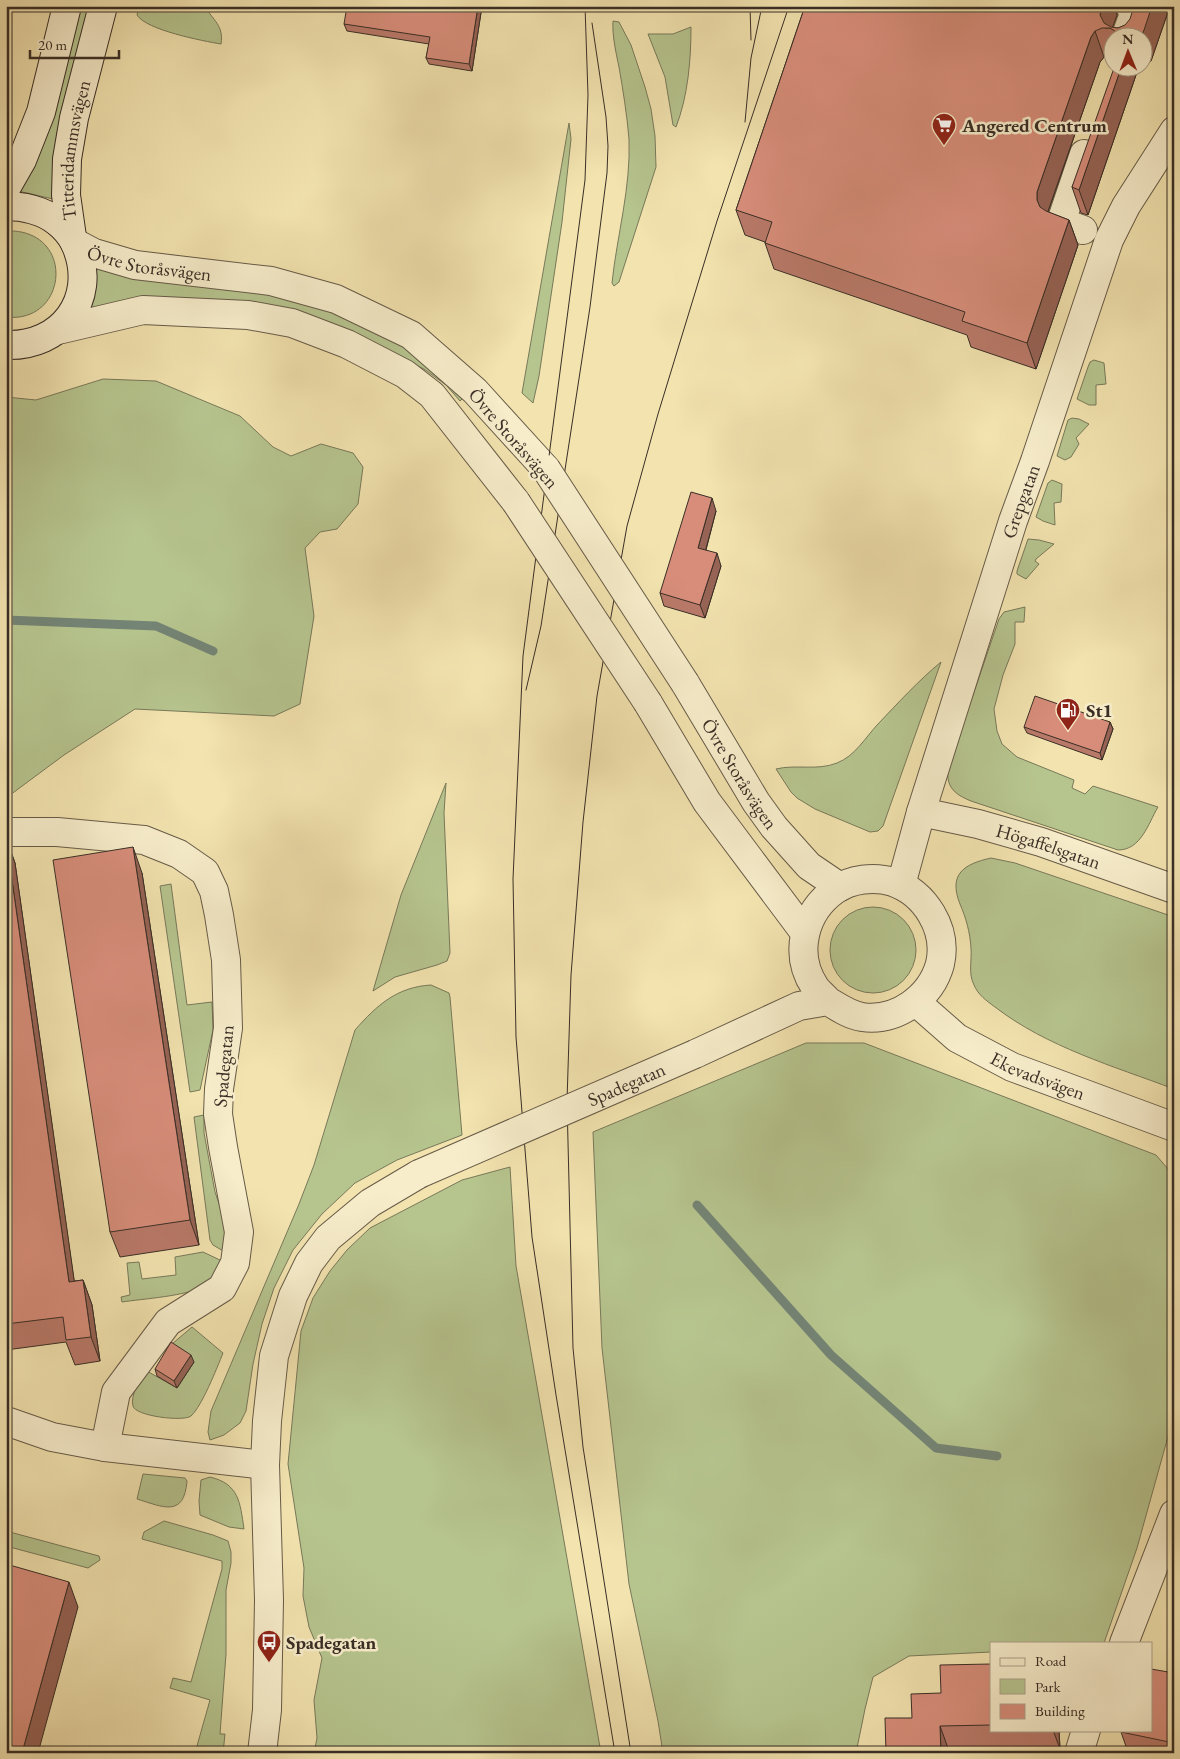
<svg xmlns="http://www.w3.org/2000/svg" width="1180" height="1759" font-family="'EB Garamond',serif">
	<style>
		.green { fill: #b6c48e; stroke: #78795a }
		.lines { fill: none; stroke-linecap: round; stroke-linejoin: round }
		.stream { stroke: #748475; stroke-width: 9 }
		.street-casing { stroke: #675b48; stroke-width: 30 }
		.secondary-casing { stroke: #392e26; stroke-width: 30 }
		.street { stroke: #f7edcb; stroke-width: 28 }
		.secondary { stroke: #f7edcb; stroke-width: 28 }
		.tram { stroke: #392e26; stroke-width: 1 }
		.street-bridge-casing { stroke: #675b48; stroke-width: 30; stroke-linecap: butt }
		.street-bridge { stroke: #f7edcb; stroke-width: 28 }
		.wall { fill: #b97969; stroke: #392e26 }
		.shaded-wall { fill: #966355; stroke: #392e26 }
		.building { fill: #d78d7a; stroke: #392e26 }
		.labels { text-anchor: middle; stroke-width: 5; stroke-linejoin: round; paint-order: stroke }
		.poi-label { font-size: 19px; font-weight: bold; fill: #392e26; stroke: #f7edcb; text-anchor: start }
		.street-label { font-size: 19px; fill: #392e26; stroke: #f7edcb }
	</style>
	<rect width="100%" height="100%" fill="#f2e3af"/>
	<filter id="stains"><feTurbulence type="fractalNoise" baseFrequency=".004" numOctaves="4"/><feColorMatrix values="0 0 0 0 .2 0 0 0 0 .09 0 0 0 0 .02 0 0 0 .5 -.17"/></filter>
	<radialGradient id="worn" r=".72"><stop offset=".6" stop-color="#630" stop-opacity="0"/><stop offset="1" stop-color="#630" stop-opacity=".3"/></radialGradient>
	<!-- green -->
	<path class="green" d="M77,6H94L53,199L18,191Z
		M139,6H205C213,21 224,25 221,44C203,41 146,30 137,15Z
		M613,21L619,22L631,45L645,87L651,109L655,136L656,167L619,282L614,286L612,283C617,235 631,188 629,139C627,115 623,90 619,67C616,53 612,35 613,21Z
		M691,27C691,60 688,96 676,127L673,125L665,77L648,34H673Z
		M569,123L571,139L562,222L539,376L533,403L522,393Z
		M14,231C76,236 66,324 6,317V232Z
		M94,265L301,297L404,345L464,397L460,401L446,385L424,369L351,334L89,314Z
		M1094,360L1104,363L1106,384L1096,385V405H1089L1077,399L1088,367L1090,362Z
		M103,379L156,381L240,416L273,447L291,456L321,444L353,453L363,467L358,504L337,529L320,532L305,548L314,616L300,704L274,716L135,709L64,755L6,798V397L36,400Z
		M1072,418L1079,419L1089,424L1076,438L1079,444L1071,457L1065,460L1057,456L1068,420Z
		M1052,480L1062,484L1061,502L1054,503L1055,525L1043,521L1036,517L1048,483Z
		M1028,539L1039,540L1054,544L1036,559L1035,561L1039,564L1026,579L1017,574V571Z
		M1025,607L1024,622H1015V644L1003,675L994,709L997,731L1002,744L1017,757L1074,780L1072,788L1085,794L1093,786L1158,807C1148,824 1141,850 1118,850L971,801C954,794 946,787 948,768L999,619L1004,612Z
		M941,662L883,826L878,831L870,832L815,809L797,798L791,792L776,769C796,764 817,771 837,763C855,756 865,738 878,724C898,703 918,681 941,662Z
		M446,783L444,813L450,953L447,961L437,965L395,977L373,991L401,895Z
		M991,858L1015,863L1174,917V1089C1113,1066 1047,1047 995,1007C987,1001 978,995 974,985C968,973 972,961 971,948C970,932 966,918 960,904C948,874 964,864 991,858Z
		M171,884L187,1005L212,1002L213,1030L200,1090L190,1092L160,886Z
		M830 950a43 43 0 1 1 86 0a43 43 0 1 1-86 0Z
		M431,985L449,993L450,997L462,1135L397,1160L355,1183L322,1214L293,1250L274,1288L262,1324L253,1364L246,1411L240,1423L224,1435L210,1440L208,1432L211,1411L299,1204L314,1165L355,1030C377,1005 397,987 431,985Z
		M806,1043H864L1156,1155L1174,1176V1415L1137,1548L1104,1643H991V1652L909,1656L873,1677L865,1709L856,1753H663L658,1721L629,1584L602,1348L593,1132Z
		M204,1115V1133L215,1192L227,1227L225,1252L213,1245L210,1240L194,1117Z
		M510,1167L516,1266L601,1753H314L317,1738L314,1700L322,1658L309,1627L303,1596L304,1568L288,1464L301,1331L313,1298L330,1271L347,1250L370,1228L462,1180Z
		M203,1252L222,1261C217,1270 212,1279 203,1286C189,1296 141,1299 122,1302L121,1297L130,1295L127,1263L139,1262L142,1279L176,1275L175,1257Z
		M192,1327L223,1353C217,1368 202,1406 191,1416C183,1422 135,1416 133,1406C130,1396 140,1378 145,1370L177,1388L172,1344Z
		M143,1474L185,1478L187,1481C184,1518 163,1507 137,1499Z
		M210,1477C239,1484 240,1502 244,1529L229,1527L200,1515L199,1501L201,1480Z
		M164,1521L213,1535L228,1541L231,1552V1563L226,1590V1654L220,1734H225L223,1753H195L210,1700L170,1688L173,1678L191,1682L222,1569V1561L142,1539L144,1532Z
		M6,1531L99,1556L100,1560L88,1568L6,1546Z"/>
	<g class="lines">
		<!-- stream -->
		<path class="stream" d="M6,620L156,626L213,651
			M697,1205L831,1355L936,1448L997,1456"/>
		<defs>
			<g id="street">
				<path d="M1125,38L1134,14L1130,6"/>
				<path d="M1083,230L1061,222L1084,154"/>
				<path id="s1" d="M75,243L94,253L135,265L271,281L336,299L411,335L475,391L546,469"/>
				<path d="M58,330L143,310L248,315L292,323L347,344L405,374L432,395L516,502"/>
				<path id="s2" d="M685,683L756,802L774,827L809,866L840,887"/>
				<path d="M648,703L707,802L805,933"/>
				<path id="s3" d="M921,812L978,824L1041,842L1174,889"/>
				<path d="M6,832H57L144,840L179,854L205,872L214,891L219,915L226,960L228,1028L219,1089L218,1114L223,1147L239,1232L235,1263L222,1288L168,1322L116,1392L105,1447"/>
				<path id="s4" d="M901,885L921,812L1013,521L1035,461L1109,240L1126,206L1174,131"/>
				<path id="s5" d="M916,1002L957,1038L1012,1067L1174,1127"/>
				<path d="M695,1054L799,1006L828,1001C838,1007 849,1015 862,1017C897,1022 931,997 940,964C948,929 925,893 893,882C874,876 851,879 835,890C804,912 793,954 815,987C818,992 824,996 828,1001"/>
				<path d="M6,1421L52,1437L105,1447L265,1465"/>
				<path d="M1124,1643L1174,1514"/>
				<path d="M262,1753L267,1710L269,1600L265,1465L267,1421L274,1356L293,1296L309,1263L328,1238L370,1203L419,1174"/>
				<path d="M1079,1753L1086,1730"/>
			</g>
			<g id="secondary">
				<path d="M6,188L22,160L41,112L67,6"/>
				<path d="M6,207C18,205 29,208 40,212C56,218 71,232 77,248C97,300 61,347 6,345"/>
				<path id="s6" d="M72,237L66,195L67,159L74,118L103,6"/>
			</g>
		</defs>
		<!-- street casing -->
		<use href="#street" class="street-casing"/>
		<!-- secondary casing -->
		<use href="#secondary" class="secondary-casing"/>
		<!-- street -->
		<use href="#street" class="street"/>
		<!-- secondary -->
		<use href="#secondary" class="secondary"/>
		<!-- tram -->
		<path class="tram" d="M585,6L588,95L585,180L523,656L513,879L516,1037L532,1237L556,1395L615,1753
			M750,6L751,40
			M745,122L751,58L762,6
			M526,690L541,626L590,307L607,173L608,146L606,117L592,23
			M631,1753L583,1447L573,1348L567,1101L571,975L583,822L597,696L627,526L658,414L717,221L789,6"/>
		<defs>
			<g id="street-bridge">
				<path d="M546,469L685,683"/>
				<path d="M516,502L648,703"/>
				<path id="s7" d="M419,1174L695,1054"/>
			</g>
		</defs>
		<!-- street-bridge casing -->
		<use href="#street-bridge" class="street-bridge-casing"/>
		<!-- street-bridge -->
		<use href="#street-bridge" class="street-bridge"/>
	</g>
	<!-- wall -->
	<path class="wall" d="M482,6L472,71L429,64L426,58L429,44L347,31L344,24Z
		M805,6H1115L1117,15L1112,28H1118L1169,9L1151,61L1136,75L1088,215L1081,213L1072,187L1142,38H1112V53L1104,57L1100,62L1048,212L1069,220L1078,245L1036,369L971,347L967,335L774,269L765,243V242L745,235L736,210Z
		M716,511L706,550L721,566L705,618L664,606L660,593Z
		M1110,722L1113,729L1102,760L1027,733L1024,727Z
		M6,838L15,863L74,1281L83,1280L92,1305L100,1361L75,1365L66,1342L6,1350Z
		M142,873L199,1245L120,1257L110,1232Z
		M194,1362L177,1388L157,1376L155,1369Z
		M991,1664V1730H1059L1060,1749L949,1751V1753H886L912,1718L941,1693Z
		M1174,1673V1753H1132L1128,1752L1121,1732Z"/>
	<!-- shaded-wall -->
	<path class="shaded-wall" d="M6,6H13L6,34Z
		M478,6H482L472,71L469,64Z
		M1102,6H1115L1117,15L1112,29L1110,28H1105L1100,15Z
		M1152,6H1168L1169,9L1151,61L1136,75L1088,215L1079,190L1121,68H1142V38H1140Z
		M1095,31L1104,57L1100,62L1046,217V225L1037,200V192L1091,37Z
		M1069,220L1078,245L1036,369L1027,343Z
		M712,498L716,511L703,560L698,548Z
		M717,553L721,566L705,618L700,605Z
		M1110,722L1113,729L1102,760L1100,753Z
		M6,838L15,863L78,1307L69,1282Z
		M133,847L142,873L199,1245L190,1220Z
		M83,1280L92,1305L100,1361L91,1337Z
		M191,1355L194,1362L177,1388L174,1381Z
		M69,1582L78,1607L38,1753H22Z
		M940,1726L949,1751V1753H941Z
		M1053,1730H1059L1060,1749Z"/>
	<!-- building -->
	<path class="building" d="M347,6H478L469,64L426,58L430,37L344,24Z
		M805,6H1102L1100,15L1104,23L1111,27L1118,28L1125,25L1130,19L1134,6H1152L1142,36L1140,38H1120L1118,33L1110,28H1102L1095,31L1091,37L1037,192V200L1040,207L1046,211L1069,220L1027,343L962,321L965,312L765,243L772,222L736,210Z
		M1114,68H1121L1079,190L1072,187Z
		M691,492L712,498L698,548L717,553L700,605L660,593Z
		M1035,696L1110,722L1100,753L1024,727Z
		M6,838L69,1282L83,1280L91,1337L66,1340L63,1317L6,1324Z
		M133,847L190,1220L110,1232L53,860Z
		M171,1342L191,1355L174,1381L155,1369Z
		M6,1564L69,1582L22,1753H6Z
		M991,1664V1725L940,1726L941,1753H886L885,1718H912L911,1694L941,1693L940,1665Z
		M1151,1669L1174,1673V1743L1121,1732V1730H1151Z"/>
	<!-- icons -->
	<defs>
		<symbol id="supermarket-pin" viewBox="-11 -11 22 30"><path d="M0 17L-7.5 6A9.5 9.5 0 1 1 7.5 6Z" fill="#8f2418" stroke="#f7edcb"/><path d="M-6-5.5h2.5l.6 2H6L4.5 2H-2.5L-4.4-4H-6ZM-1.5 3.2a1.3 1.3 0 1 0 .1 0ZM3 3.2a1.3 1.3 0 1 0 .1 0Z" fill="#fff"/></symbol>
		<symbol id="fuel-pin" viewBox="-11 -11 22 30"><path d="M0 17L-7.5 6A9.5 9.5 0 1 1 7.5 6Z" fill="#8f2418" stroke="#f7edcb"/><path d="M-5.5-6h7V0h2V4h1.3V-2.5L3-4.5l.8-.8L6-3V5H2.5V1h-1V6h-7ZM-4.2-4.7v3.2H.2V-4.7Z" fill="#fff"/></symbol>
		<symbol id="bus-pin" viewBox="-11 -11 22 30"><path d="M0 17L-7.5 6A9.5 9.5 0 1 1 7.5 6Z" fill="#8f2418" stroke="#f7edcb"/><path d="M-5-6H5V4H4V6H2V4H-2V6H-4V4H-5ZM-3.5-4V0h7V-4ZM-3.5 1.2v1.5H-2V1.2ZM2 1.2v1.5H3.5V1.2Z" fill="#fff"/></symbol>
	</defs>
	<g fill-rule="evenodd">
		<use href="#supermarket-pin" x="930" y="111" width="28" height="38"/>
		<use href="#fuel-pin" x="1054" y="696" width="28" height="38"/>
		<use href="#bus-pin" x="255" y="1628" width="28" height="38"/>
	</g>
	<g class="labels">
		<!-- poi labels -->
		<g class="poi-label">
			<text x="962" y="132">Angered Centrum</text>
			<text x="1086" y="717">St1</text>
			<text x="286" y="1649">Spadegatan</text>
		</g>
		<!-- street labels -->
		<g class="street-label">
			<text dy="7" stroke="none"><textPath href="#s6" startOffset="88">Titteridammsvägen</textPath></text>
			<text dy="7" stroke="none"><textPath href="#s1" startOffset="78">Övre Storåsvägen</textPath></text>
			<text transform="translate(514 438) rotate(49)" y="7">Övre Storåsvägen</text>
			<text dy="7" stroke="none"><textPath href="#s4" startOffset="402">Grepgatan</textPath></text>
			<text dy="7" stroke="none"><textPath href="#s2" startOffset="106">Övre Storåsvägen</textPath></text>
			<text dy="7" stroke="none"><textPath href="#s3" startOffset="132">Högaffelsgatan</textPath></text>
			<text transform="translate(223 1066) rotate(-85)" y="7">Spadegatan</text>
			<text dy="7" stroke="none"><textPath href="#s5" startOffset="144">Ekevadsvägen</textPath></text>
			<text dy="7" stroke="none"><textPath href="#s7" startOffset="226">Spadegatan</textPath></text>
		</g>
	</g>
	<!-- margin -->
	<rect width="1180" height="1759" fill="none" stroke="#f2e3af" stroke-width="25"/>
	<rect x="8" y="8" width="1165" height="1744" fill="none" stroke="#392e26" stroke-width="2.5"/>
	<rect x="12" y="12" width="1155" height="1734" fill="none" stroke="#392e26"/>
	<!-- legend -->
	<rect x="990" y="1642" width="162" height="90" fill="#f7edcb" stroke="#aba189"/>
	<rect x="1000" y="1658" width="25" height="8" fill="#f7edcb" stroke="#aba189"/>
	<text x="1035" y="1666" font-size="15" fill="#392e26">Road</text>
	<rect x="1000" y="1679" width="25" height="15" fill="#b6c48e" stroke="#aba189"/>
	<text x="1035" y="1692" font-size="15" fill="#392e26">Park</text>
	<rect x="1000" y="1704" width="25" height="15" fill="#d78d7a" stroke="#aba189"/>
	<text x="1035" y="1716" font-size="15" fill="#392e26">Building</text>
	<!-- north arrow -->
	<g transform="translate(1128 52) rotate(359)"><circle r="24" fill="#f7edcb" stroke="#aba189"/>
	<path d="M0-4L9 19L0 12L-9 19Z" fill="#8f2418"/>
	<text y="-8" font-size="14" font-weight="bold" text-anchor="middle" fill="#392e26">N</text>
	</g>
	<!-- scale -->
	<path d="M30 50v8h89v-8" fill="none" stroke="#392e26" stroke-width="2.5"/>
	<text x="38" y="50" font-size="15" fill="#392e26" stroke="#f7edcb" stroke-width="4" paint-order="stroke">20 m</text>
	<rect width="100%" height="100%" filter="url(#stains)"/>
	<rect width="100%" height="100%" fill="url(#worn)"/>
</svg>
